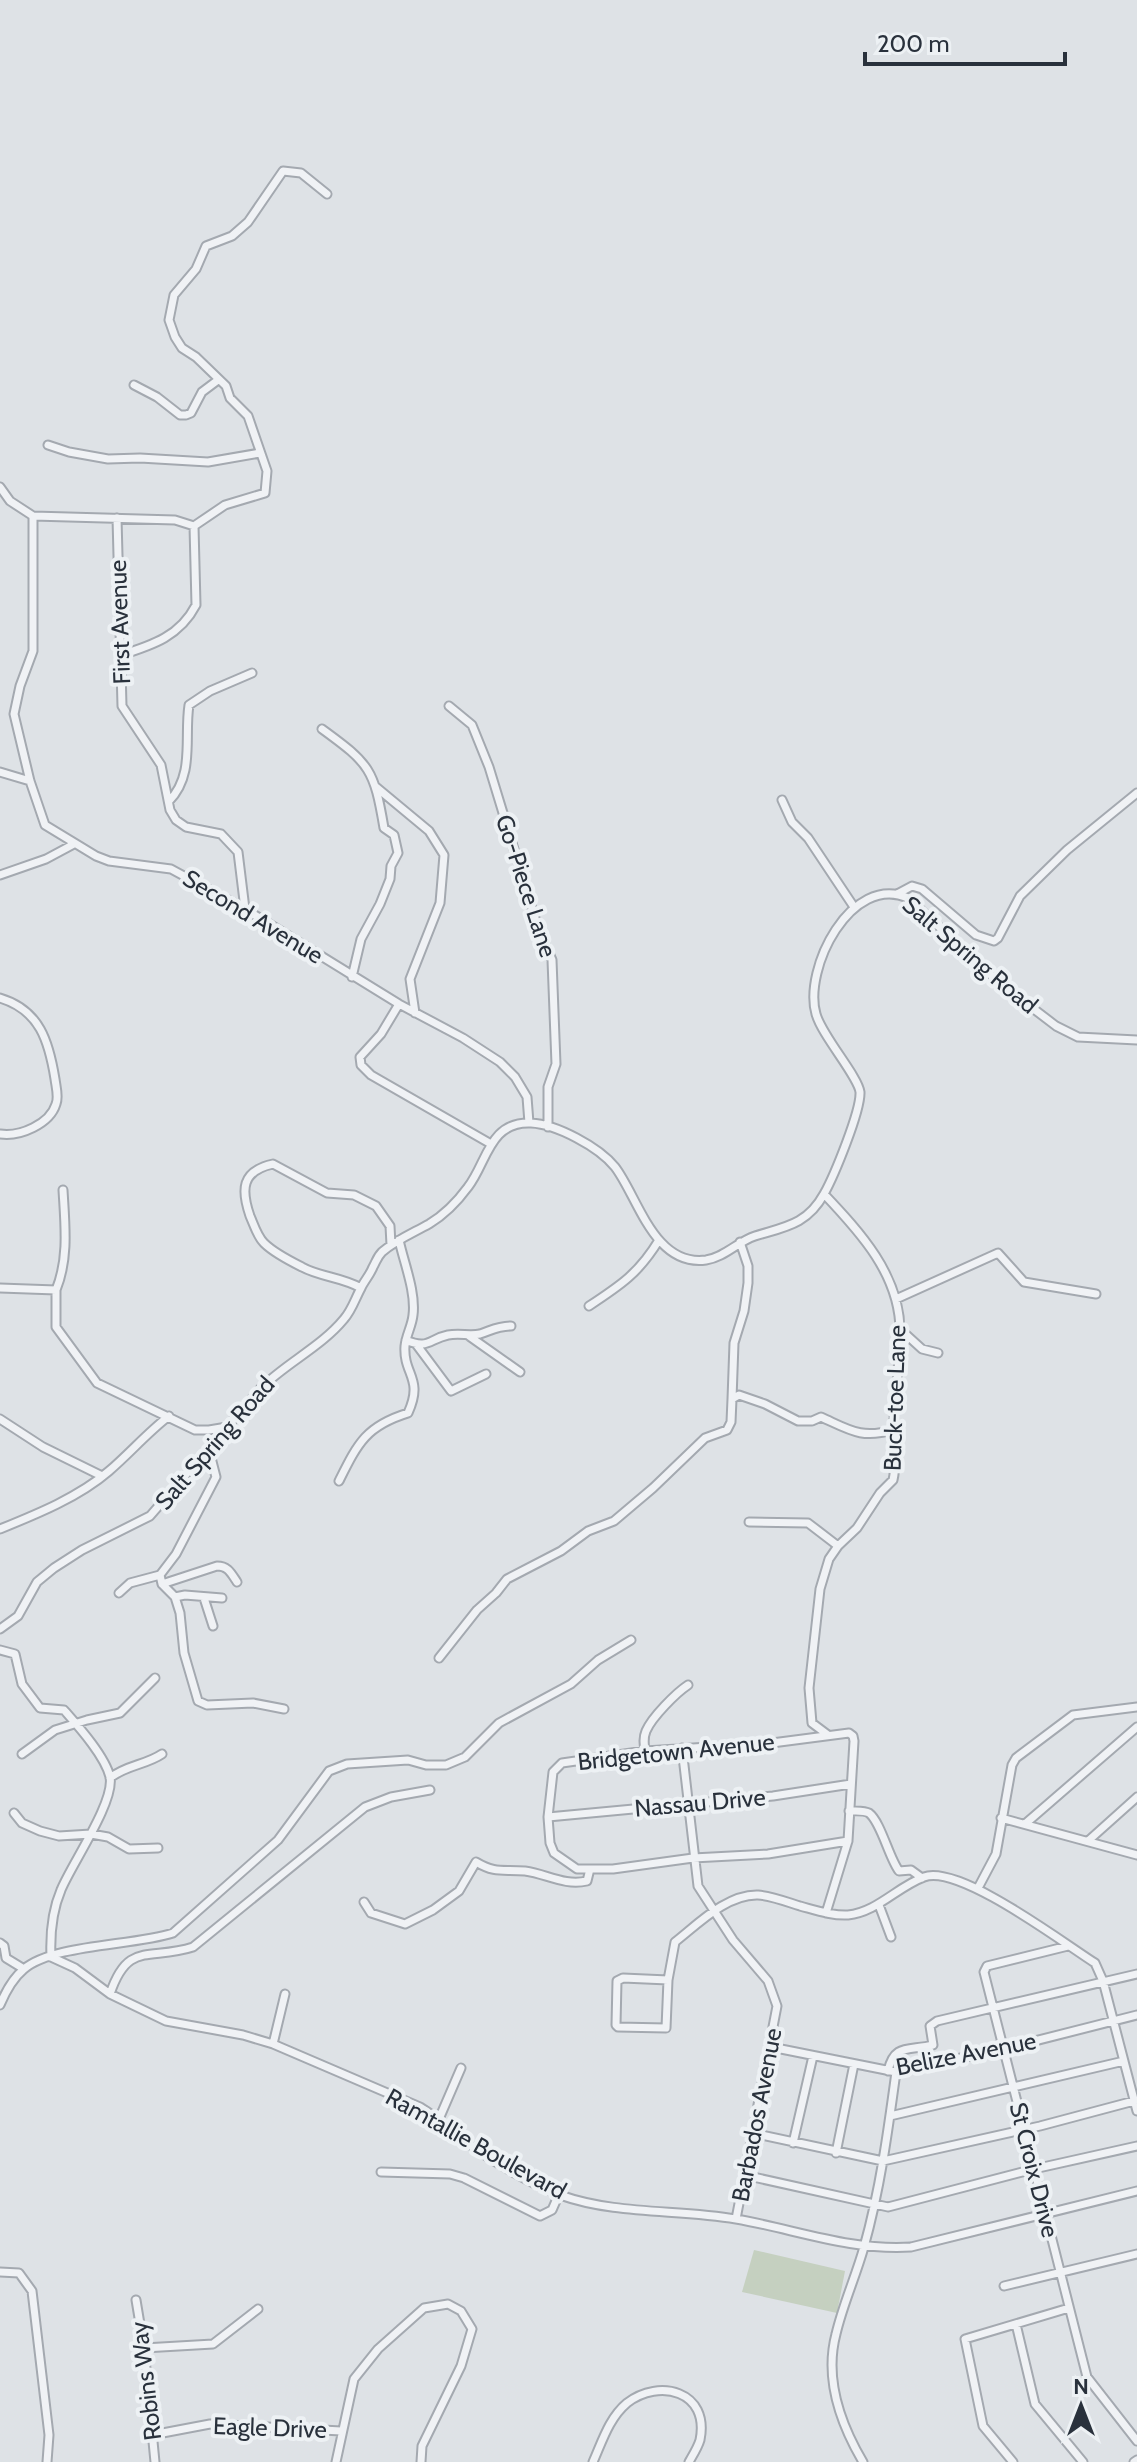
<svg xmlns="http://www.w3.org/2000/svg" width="1137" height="2462" font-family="Cabin,sans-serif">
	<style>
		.green { fill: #c5d0c0 }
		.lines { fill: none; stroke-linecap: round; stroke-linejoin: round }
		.minor-casing { stroke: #a4a9b0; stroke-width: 11 }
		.minor { stroke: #f0f2f5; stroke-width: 7 }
		.labels { text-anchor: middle; stroke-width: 8; stroke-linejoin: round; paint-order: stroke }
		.street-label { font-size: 24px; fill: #29313c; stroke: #edf1f4 }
	</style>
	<rect width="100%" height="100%" fill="#dee2e6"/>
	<!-- green -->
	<path class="green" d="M754,2250L845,2271L837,2313L742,2292Z"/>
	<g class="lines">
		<defs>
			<path id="minor" d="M134,385L157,397L180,415H186L191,413L202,392L218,380
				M48,445L69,452L108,459L140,458L208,462L260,453
				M0,487L10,501L33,516L175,520L194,526L196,605C180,636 153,645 121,655
				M33,516V651L20,686L14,714L30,781L45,825L96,856L109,861L171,869L245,909L399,1004L463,1038L500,1062L515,1077L527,1097L529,1123
				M117,518L122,706L161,765L170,810L176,820L186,827L221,834L238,852L245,909
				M194,526L225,505L265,493L267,471L248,416L230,398L226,386L196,357L182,348L175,337L169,320L174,295L196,269L206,246L232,236L248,222L283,171L301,173L327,194
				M449,706L472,725L489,767L538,928L552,960L556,1064L548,1087V1127
				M322,729C370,764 374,769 384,828L394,835L398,853L391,866L390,879L380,904L361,939L352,977
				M0,772L30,781
				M376,787L429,831L444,855L440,903L410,979L415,1013
				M782,800L792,822L808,838L854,907
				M169,801C195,775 184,737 189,705L210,691L252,673
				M0,875L46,859L74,844
				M897,894L912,886L922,889L976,935L994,941L998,938L1020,896L1067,850L1137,793
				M0,998C40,1010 49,1042 55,1079C56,1087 59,1097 56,1104C50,1124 20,1137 0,1134
				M399,1004L381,1034L360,1057L361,1065L371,1075L491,1144
				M824,1194C860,1232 900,1275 900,1331C900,1360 896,1389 894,1418C892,1438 898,1459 893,1480L880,1493L857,1528L838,1546L829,1559L820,1589L809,1688L812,1723L828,1735
				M0,1288L56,1290V1327L97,1383L195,1430H209L227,1427
				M361,1288C342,1277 320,1277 302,1267C290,1261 273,1252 264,1243C257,1236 254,1225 250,1216C241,1190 241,1171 273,1164L327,1193L354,1195L376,1206L390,1226L391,1245
				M56,1290C69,1258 65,1225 63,1190
				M896,1299L998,1253L1024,1282L1096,1294
				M589,1306C621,1285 639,1273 659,1240
				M900,1329L922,1349L938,1353
				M469,1336L520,1372
				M406,1340C428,1350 429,1339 448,1335C459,1333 470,1336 480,1334C492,1330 498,1326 511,1326
				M416,1344L451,1391L486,1374
				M732,1399L734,1343L744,1311L748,1283V1266L740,1242
				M0,1419L43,1447L102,1476
				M209,1450L216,1477L176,1554L160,1575L162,1584L175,1597L180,1613L184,1653L198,1701L207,1705L253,1703L284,1709
				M339,1481C358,1443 366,1426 408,1413C424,1378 403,1375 405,1346C406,1335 412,1326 413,1315C416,1292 404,1263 399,1240
				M749,1522L808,1523L838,1546
				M0,1529C37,1514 79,1497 109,1471C130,1453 147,1433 169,1416
				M162,1584L217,1566C228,1566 231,1573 237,1582
				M119,1593L130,1583L160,1575
				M175,1597L185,1595L222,1598
				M204,1598L213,1626
				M0,1629L18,1616L37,1582L54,1568L82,1550L150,1516L260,1389C286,1363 321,1347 344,1319C352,1310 355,1299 361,1288C364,1281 370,1275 373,1267C376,1262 377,1257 382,1252C396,1240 413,1233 429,1224C444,1215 457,1202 468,1187C487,1163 489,1121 531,1123C556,1124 599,1147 615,1167C638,1197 654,1267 706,1260C725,1257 737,1242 755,1236C784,1227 807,1225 824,1194C834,1176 861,1111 860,1092C858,1076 822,1036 816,1014C803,969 851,873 908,898L996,980L1056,1026L1078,1037L1137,1040
				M0,1650L15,1654L22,1684L40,1708L64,1710C78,1726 105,1756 110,1777C115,1802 71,1865 61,1890C52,1911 50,1934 51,1957
				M439,1658L477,1610L496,1593L507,1579L561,1551L588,1531L614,1521L653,1488L705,1438L727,1430L731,1422L732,1399L739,1395L765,1404L798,1421H812L821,1417C850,1430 861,1439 893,1430
				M682,1748L698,1886L733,1940L768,1981L777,2006L736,2219
				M645,1751C644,1744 643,1738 646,1731C652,1717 676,1693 688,1685
				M22,1754L55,1730L87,1720L120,1713L155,1678
				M110,1778C126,1765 146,1765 162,1754
				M849,1811C855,1811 864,1810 869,1813C881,1822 889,1858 899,1871L911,1870L922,1878
				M14,1813L22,1823L40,1831L59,1836L91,1834L108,1837L129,1849L158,1848
				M548,1817L773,1796L851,1784
				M1001,1818L1137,1855
				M1025,1824L1137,1727
				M1088,1841L1137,1797
				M978,1888L996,1854L1012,1765L1016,1758L1073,1715L1137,1707
				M364,1902L371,1913L405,1924L433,1910L459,1891L476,1862C496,1874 503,1869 525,1871C547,1874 564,1886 587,1881L590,1869
				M879,1905L891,1937
				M826,1913L848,1841L854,1741L853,1736L849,1733L772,1743L645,1751L562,1763L553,1772L548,1817L550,1843L554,1853L577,1869H613L693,1858L768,1854L848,1841
				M0,1943L4,1946L6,1958L24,1969
				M1068,1946L987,1966L984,1972L1087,2377L1137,2441
				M51,1957L75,1968L110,1994L166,2021L243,2035L273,2044L420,2107C438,2118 452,2131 469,2144C491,2161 534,2185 560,2195C616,2215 678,2209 736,2219C794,2229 851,2251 911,2247L1137,2191
				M668,1980L623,1978L617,1981L616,2025L618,2027L666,2028L668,1980L675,1942C698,1924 727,1894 758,1895C772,1896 787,1902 800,1906C815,1910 832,1916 848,1915C877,1912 897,1887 924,1877C959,1864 1062,1942 1095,1963L1103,1981L1137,2111
				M110,1994C128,1940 150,1961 193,1947L365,1807L391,1797L430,1790
				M0,2005C5,1993 13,1978 24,1969C54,1944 133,1946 173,1933L278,1840L329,1771L347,1764L408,1760L426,1765H446L465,1757L499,1723L571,1684L598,1660L631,1640
				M273,2044L285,1994
				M771,2047L896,2072L1003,2049L1137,2015
				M888,2071C894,2043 909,2051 933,2045L930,2026L937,2021L1137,1974
				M890,2116L1124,2061
				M439,2119L461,2068
				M752,2133L883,2161L1040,2126L1134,2101
				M793,2143L813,2056
				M836,2153L854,2064
				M381,2172L450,2174L464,2178L540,2216L552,2210L559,2194
				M744,2175L888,2207L1034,2169L1137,2146
				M0,2272L19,2273L32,2291L49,2435L47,2462
				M1004,2286L1137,2254
				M136,2300L144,2348L155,2462
				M1016,2324L1035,2404L1083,2462
				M144,2348L213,2344L258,2309
				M152,2435L210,2424L341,2431
				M336,2462L354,2379L378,2349L424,2308L448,2304L461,2311L472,2329L461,2366L422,2446L421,2462
				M593,2462C602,2442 609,2418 627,2403C659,2378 710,2391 700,2440C698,2447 693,2455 689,2462
				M863,2462C840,2423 824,2379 836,2334C843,2304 856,2276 864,2247C880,2190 888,2131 896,2072
				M1013,2462L983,2426L965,2339L1069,2308
				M1134,2462L1137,2460"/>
		</defs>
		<!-- minor casing -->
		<use href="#minor" class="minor-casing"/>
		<!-- minor -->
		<use href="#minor" class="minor"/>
	</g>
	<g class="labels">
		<!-- street labels -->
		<g class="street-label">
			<text transform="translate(120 622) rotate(-92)" y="8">First Avenue</text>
			<text transform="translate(526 886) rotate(72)" y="8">Go-Piece Lane</text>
			<text transform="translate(253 917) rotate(31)" y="8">Second Avenue</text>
			<text transform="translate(970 955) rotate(40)" y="8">Salt Spring Road</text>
			<text transform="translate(895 1398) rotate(-88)" y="8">Buck-toe Lane</text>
			<text transform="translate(215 1443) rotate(-49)" y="8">Salt Spring Road</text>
			<text transform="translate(676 1752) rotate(-6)" y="8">Bridgetown Avenue</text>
			<text transform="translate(700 1803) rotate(-5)" y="8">Nassau Drive</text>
			<text transform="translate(966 2054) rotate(-11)" y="8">Belize Avenue</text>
			<text transform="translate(757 2115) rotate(-79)" y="8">Barbados Avenue</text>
			<text transform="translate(476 2144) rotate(29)" y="8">Ramtallie Boulevard</text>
			<text transform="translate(1034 2170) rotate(76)" y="8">St Croix Drive</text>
			<text transform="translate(146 2381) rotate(-97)" y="8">Robins Way</text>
			<text transform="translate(270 2428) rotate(2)" y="8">Eagle Drive</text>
		</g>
	</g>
	<!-- north arrow -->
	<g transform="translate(1081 2406)" stroke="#edf1f4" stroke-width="6" paint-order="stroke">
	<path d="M0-6L14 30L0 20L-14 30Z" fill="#29313c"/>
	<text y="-12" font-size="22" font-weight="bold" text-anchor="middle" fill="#29313c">N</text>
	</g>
	<!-- scale -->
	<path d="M865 52v12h200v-12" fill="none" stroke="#29313c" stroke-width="4"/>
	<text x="877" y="52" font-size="24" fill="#29313c" stroke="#edf1f4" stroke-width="6" paint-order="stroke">200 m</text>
</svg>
